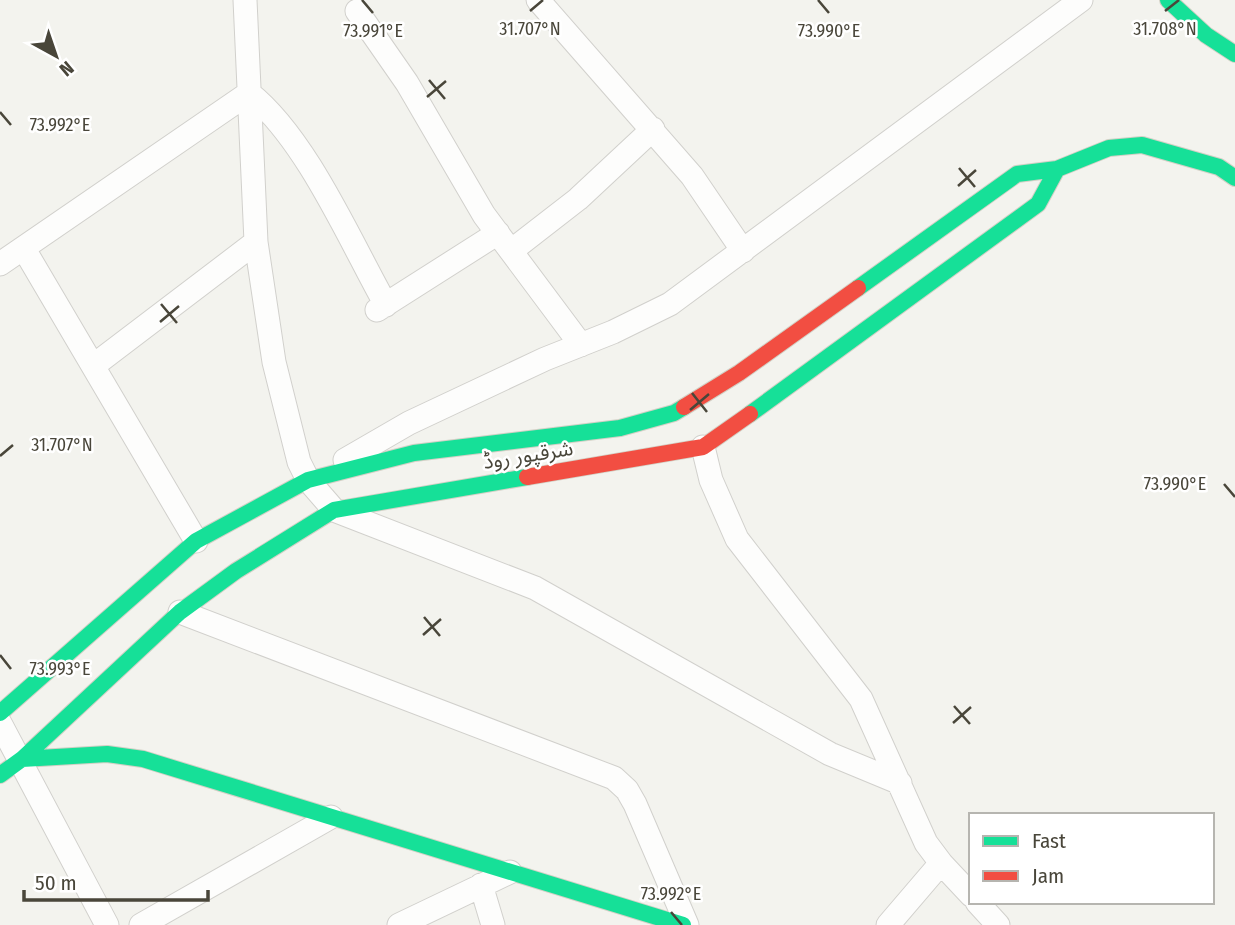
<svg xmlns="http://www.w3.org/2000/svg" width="1235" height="925" font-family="'Fira Sans Condensed','Noto Sans Arabic',sans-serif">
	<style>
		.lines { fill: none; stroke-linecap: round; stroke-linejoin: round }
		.street-casing { stroke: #d1d0cc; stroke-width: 25 }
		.fast-casing { stroke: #d2d0c5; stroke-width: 18 }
		.jam-casing { stroke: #d2d0c5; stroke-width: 18 }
		.street { stroke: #fdfdfc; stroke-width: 23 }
		.fast { stroke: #16e098; stroke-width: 16 }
		.jam { stroke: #f24e42; stroke-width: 16 }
		.ticks { fill: none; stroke: #49463a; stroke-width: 2.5 }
		.labels { text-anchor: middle; stroke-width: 5; stroke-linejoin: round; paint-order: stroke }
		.street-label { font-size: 21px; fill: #49463a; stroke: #fff }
		.ticks-label { font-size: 18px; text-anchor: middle; fill: #49463a; stroke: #fff; stroke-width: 5; stroke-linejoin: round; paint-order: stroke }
	</style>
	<rect width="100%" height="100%" fill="#f3f3ee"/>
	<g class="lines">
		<defs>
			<path id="street" d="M245,0L256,242L274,362L299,462L308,480L334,510L535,588L830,754L900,783
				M538,0L692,176L743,251
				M357,11L407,83L484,215L581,345
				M24,249L196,541
				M511,251L578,199L653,129
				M0,264L249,93C306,138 350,241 386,305
				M377,310L498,233
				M93,366L256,242
				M703,447L711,480L737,539L861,699L926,843L941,863L888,925
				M345,460L409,423L545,359L613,332L670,304L1081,0
				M180,612L614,778L627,790L635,804L687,925
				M0,723L107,925
				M941,863L971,895
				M481,885L493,925
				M977,902L998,925
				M141,925L331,817
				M399,925L510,872"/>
			<path id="fast" d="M1168,0L1206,35L1235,54
				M858,288L1017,174L1057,169L1109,148L1142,145L1219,167L1235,178
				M750,414L1038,204L1057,169
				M0,713L196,541L308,480L414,453L620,428L674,413L684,407
				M22,759L107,754L143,759L683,925
				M0,775L22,759L180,612L236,571L334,510L527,477"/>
			<path id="jam" d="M684,407L739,373L858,288
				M527,477L703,447L750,414"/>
		</defs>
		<!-- street casing -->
		<use href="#street" class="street-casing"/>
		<!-- fast casing -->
		<use href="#fast" class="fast-casing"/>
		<!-- jam casing -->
		<use href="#jam" class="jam-casing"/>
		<!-- street -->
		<use href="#street" class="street"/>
		<!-- fast -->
		<use href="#fast" class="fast"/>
		<!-- jam -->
		<use href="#jam" class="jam"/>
	</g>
	<!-- ticks -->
	<path class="ticks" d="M362,0L373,13M818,0L829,13M530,11L543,0M1165,11L1179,0M429,80L445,99M427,97L446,81M0,112L11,125M959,168L975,187M958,186L976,170M161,304L177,323M160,322L179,306M692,393L707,412M690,410L709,394M0,456L13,445M1224,484L1235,497M424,617L440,636M423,635L441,619M0,655L11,669M954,706L970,724M953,723L971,707M671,912L682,925"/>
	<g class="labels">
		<!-- street labels -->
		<g class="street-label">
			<text transform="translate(528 455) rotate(-9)" y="7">شرقپور روڈ</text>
		</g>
	</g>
	<g class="ticks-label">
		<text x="530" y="35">31.707°N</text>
		<text x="1165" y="35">31.708°N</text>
		<text x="373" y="37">73.991°E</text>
		<text x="829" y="37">73.990°E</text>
		<text x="60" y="131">73.992°E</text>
		<text x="62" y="451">31.707°N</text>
		<text x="1175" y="490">73.990°E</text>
		<text x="60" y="675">73.993°E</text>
		<text x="671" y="900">73.992°E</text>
	</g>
	<!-- legend -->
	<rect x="969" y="813" width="245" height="91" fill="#ffffff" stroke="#b6b5b0" stroke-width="2"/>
	<rect x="983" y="836" width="35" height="10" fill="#16e098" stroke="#b6b5b0" stroke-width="2"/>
	<text x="1032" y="848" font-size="21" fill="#49463a">Fast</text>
	<rect x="983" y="871" width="35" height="10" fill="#f24e42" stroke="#b6b5b0" stroke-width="2"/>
	<text x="1032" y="883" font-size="21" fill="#49463a">Jam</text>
	<!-- north arrow -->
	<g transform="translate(56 56) rotate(140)" stroke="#ffffff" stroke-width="5" paint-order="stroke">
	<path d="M0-5L12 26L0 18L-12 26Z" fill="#49463a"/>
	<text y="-10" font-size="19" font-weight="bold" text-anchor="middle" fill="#49463a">N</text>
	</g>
	<!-- scale -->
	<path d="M24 890v10h184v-10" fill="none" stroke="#49463a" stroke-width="3.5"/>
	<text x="35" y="890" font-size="21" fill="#49463a" stroke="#ffffff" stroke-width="5" paint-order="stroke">50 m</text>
</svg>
